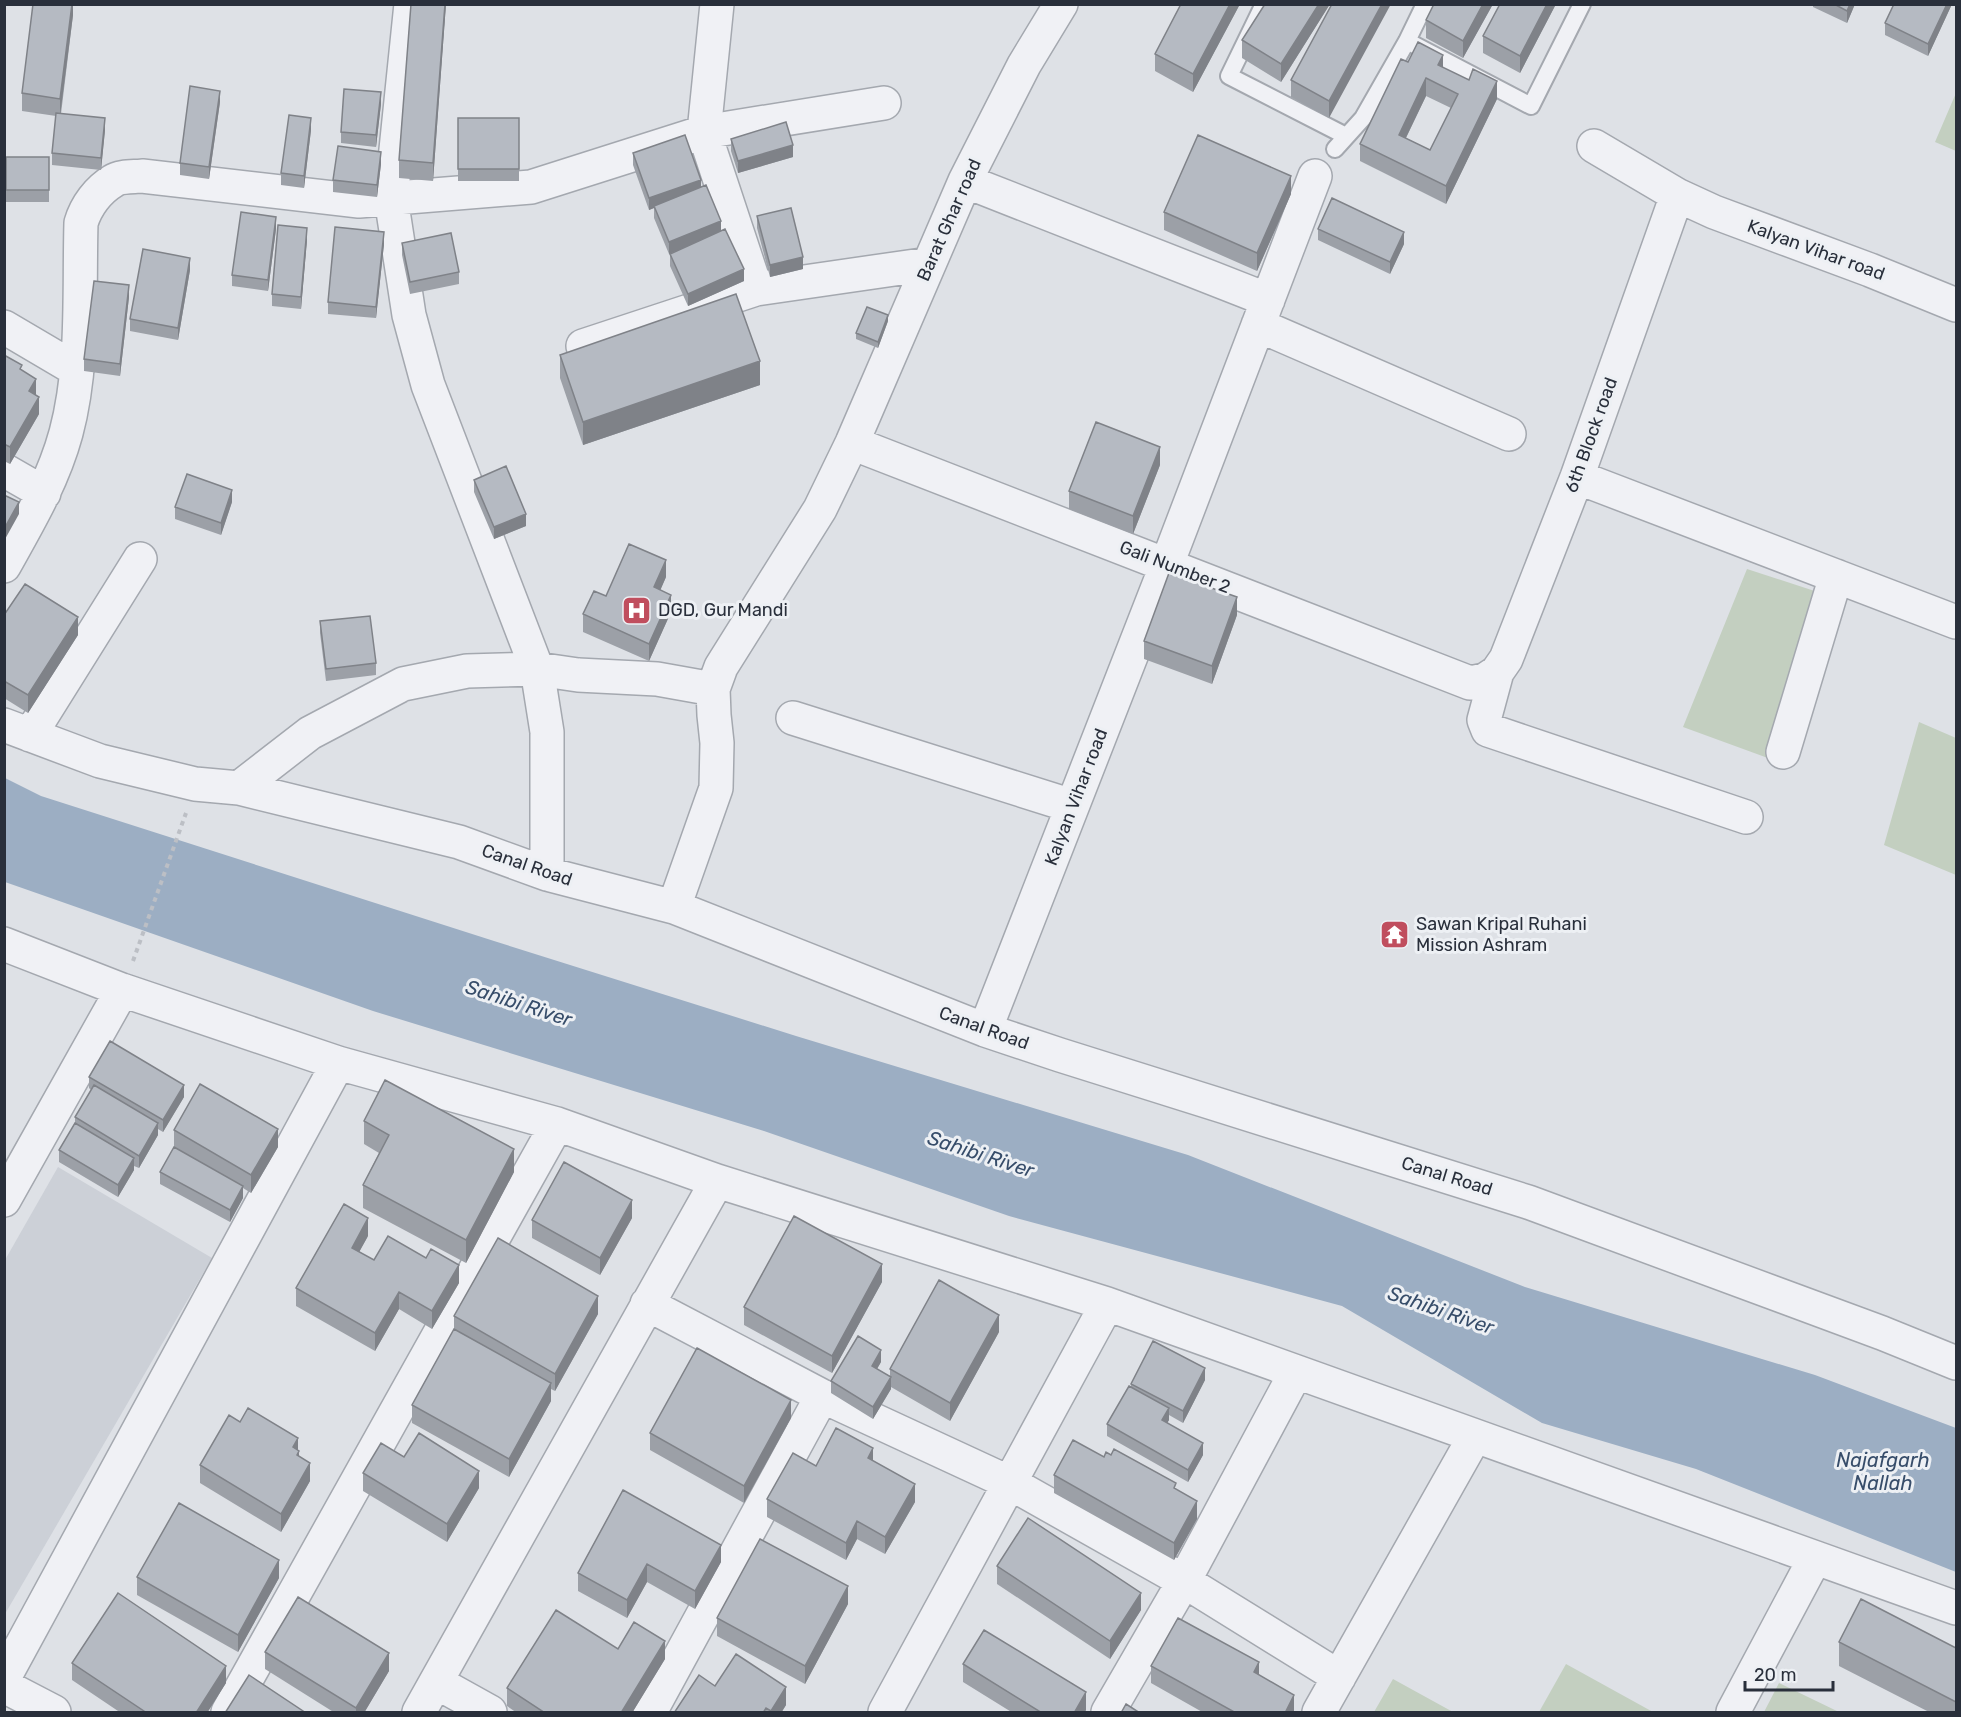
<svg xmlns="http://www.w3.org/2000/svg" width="1961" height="1717" font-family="Rubik,sans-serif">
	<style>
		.built { fill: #ccd0d7 }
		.green { fill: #c3cfc0 }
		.water { fill: #9caec3 }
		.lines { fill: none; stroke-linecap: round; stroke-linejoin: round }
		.lane-casing { stroke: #a4a8af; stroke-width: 20 }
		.street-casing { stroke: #a4a8af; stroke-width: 36 }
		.path { stroke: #bcbfc5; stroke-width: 4; stroke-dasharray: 4.5 4.5; stroke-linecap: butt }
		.lane { stroke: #f0f1f5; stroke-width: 16 }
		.street { stroke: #f0f1f5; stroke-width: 33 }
		.wall { fill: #9ca0a7; fill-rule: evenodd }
		.shaded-wall { fill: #7f8288 }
		.building { fill: #b5bac2; stroke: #7f8288; stroke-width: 1.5; fill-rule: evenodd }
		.labels { text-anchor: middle; stroke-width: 6; stroke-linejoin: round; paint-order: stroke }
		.street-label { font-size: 18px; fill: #292f3b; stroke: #edf0f4 }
		.poi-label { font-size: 18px; fill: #292f3b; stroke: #edf0f4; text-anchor: start }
		.water-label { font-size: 20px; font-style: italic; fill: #374d6a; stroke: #edf0f4 }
	</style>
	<rect width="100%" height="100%" fill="#dee1e6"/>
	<!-- built -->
	<path class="built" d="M58,1167L212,1258L5,1614V1260Z"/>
	<!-- green -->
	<path class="green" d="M1956,93V151L1935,142Z
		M1747,569L1842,600L1776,761L1683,727Z
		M1919,722L1956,738V875L1884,845Z
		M1566,1664L1653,1712H1539Z
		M1393,1679L1453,1712H1374Z
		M1779,1683L1839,1712H1764Z"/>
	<!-- water -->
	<path class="water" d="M5,778L41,796L494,941L796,1036L1188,1155L1525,1287L1815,1375L1956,1428V1572L1696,1469L1542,1423L1342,1306L1009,1216L764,1131L373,1011L5,882Z"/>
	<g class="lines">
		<defs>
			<path id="lane" d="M1264,4L1229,76L1346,136
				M1407,41L1531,106L1582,4
				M1335,149L1363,118L1407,41L1425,4"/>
			<path id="street" d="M411,4L391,198L409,315L428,385L537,669L547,732V874
				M717,4L704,132L756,289
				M1594,146L1677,195L1714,212L1870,270L1956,305
				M965,181L1268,300
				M1677,195L1577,477L1506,659L1497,672L1484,720L1488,730L1746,817
				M1258,325L1509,434
				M4,327L77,370
				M583,346L756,289L929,264
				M852,443L1470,683L1485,680L1497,672
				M4,470L44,493
				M1577,477L1956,622
				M4,566C28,523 53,481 66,433C84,366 79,293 81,223C86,206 98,190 113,181C120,176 134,177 142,176L359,201L531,187L704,132L884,103
				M793,718L1072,806
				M4,725L100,761L195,784L239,788L459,842L547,874L674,907L985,1030L1060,1055L1528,1202L1882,1333L1956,1363
				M30,735L140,559
				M1783,752L1836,576
				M239,788L310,733L403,684L467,671L537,669L578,675L657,679L713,689
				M674,907L716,788L717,743L714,715L713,689L721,667L820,509L852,443L965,181L1024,65L1061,4
				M4,944L122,990L338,1063L557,1124L717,1181L419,1712
				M985,1030L1167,564L1315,176
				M717,1181L1107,1304
				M4,1200L122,990
				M647,1304L822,1396L1010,1483L1184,1581L1339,1677
				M4,1678L338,1063
				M436,1682L490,1712
				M4,1686L54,1712
				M228,1712L557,1124
				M650,1712L822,1396
				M885,1712L1107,1304L1956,1608
				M1108,1712L1184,1581L1296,1372
				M1319,1712L1475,1436
				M1733,1712L1815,1558"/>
		</defs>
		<!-- lane casing -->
		<use href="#lane" class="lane-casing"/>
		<!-- street casing -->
		<use href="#street" class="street-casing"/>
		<!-- path -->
		<path class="path" d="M133,961L186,813"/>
		<!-- lane -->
		<use href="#lane" class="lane"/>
		<!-- street -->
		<use href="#street" class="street"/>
	</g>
	<!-- wall -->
	<path class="wall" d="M73,4V15L61,114L105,130L101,170L52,165V153L56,116L22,111V93Z
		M411,4H446L433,181L399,178V160Z
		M1181,4H1240L1193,92L1155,71V54Z
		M1265,4H1330L1281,82L1242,58V40Z
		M1332,4L1329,118L1291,97V80Z
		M1493,4L1463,58L1426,38V20Z
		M1500,4H1556L1520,73L1483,53V36Z
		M1813,4H1855L1847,23L1813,7Z
		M1894,4H1952L1928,56L1885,35V23Z
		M1408,62L1443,68L1497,99L1446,204L1360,161V144ZM1426,96L1451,108L1430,150L1406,138Z
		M220,102L209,179L180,175V163Z
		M381,104L376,147L341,143V132Z
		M458,118H519V181H458Z
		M311,130L304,188L281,185V173Z
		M731,139L793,157L738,173L731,151Z
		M633,153L701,187L744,281L688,306L670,266V254L679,250L669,254L654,218V208L649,210L633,165Z
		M6,157H49V202H6Z
		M381,164L377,197L333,192V180Z
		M1291,194L1257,271L1164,230V212Z
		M757,216L803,269L770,277L757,228Z
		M276,229L268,291L232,286V275Z
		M1318,229L1404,244L1390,274L1318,240Z
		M307,240L301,309L272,306V294Z
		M402,243L459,272V284L410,294L402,255Z
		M384,244L376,318L328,314V302Z
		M190,270L178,340L130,331V319Z
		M129,297L120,376L84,371V359Z
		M888,321L878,348L856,339V333Z
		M4,355L22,370L36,395L39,414L10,464L4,461Z
		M560,355L760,385L583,445L560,378Z
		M1160,465L1133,534L1069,509V491Z
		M474,480L526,526L494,539L474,492Z
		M232,502L221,535L175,519V507Z
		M666,577L660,590L671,612L649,661L583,632V614L606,596Z
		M4,615L78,635L28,713L4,698Z
		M1237,615L1212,684L1144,659V641Z
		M320,621L376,663V675L326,681L320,633Z
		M89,1077L184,1097L163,1132L158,1129V1135L139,1168L134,1166V1170L118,1197L59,1162V1150L75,1123V1117L91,1090L89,1088Z
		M364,1121L514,1172L466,1263L363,1208V1185L379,1153L364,1144Z
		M174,1130L278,1147L251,1193L243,1188V1198L230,1222L160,1184V1172L174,1147Z
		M632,1218L600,1275L532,1238V1220Z
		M368,1236L359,1252L374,1260L459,1283L432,1329L399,1309L375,1351L296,1306V1288Z
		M882,1282L832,1373L744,1325V1307Z
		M598,1314L555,1391L551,1389V1401L509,1477L412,1423V1405L454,1329V1316Z
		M999,1332L950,1421L891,1387V1389L873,1419L831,1393V1381L881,1362L877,1369L890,1376V1369Z
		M1205,1380L1183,1423L1169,1415V1420L1167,1423L1203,1455L1188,1482L1107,1436V1424L1131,1387V1384Z
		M791,1418L744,1503L650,1450V1433Z
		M240,1422L298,1450L299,1456L310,1481L281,1532L200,1483V1465Z
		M404,1457L479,1488L447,1542L363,1491V1473Z
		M1104,1457L1176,1490L1197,1519L1174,1560L1054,1493V1475Z
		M873,1461L915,1502L885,1554L857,1539L846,1560L767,1517V1499L816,1466Z
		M623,1490L721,1562L695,1609L647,1582L627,1618L578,1591V1573Z
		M997,1566L1141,1610L1110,1659L997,1584Z
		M137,1577L279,1578L238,1652L137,1595Z
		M848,1604L805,1684L717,1636V1618Z
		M1839,1642L1956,1648V1713H1931L1839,1666Z
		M618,1649L665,1659L632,1713H517L507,1706V1688Z
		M265,1652L389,1671L364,1713H335L265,1669Z
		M72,1663L226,1683L207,1713H121L72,1680Z
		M963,1664L1086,1710L1084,1713H1013L963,1682Z
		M1151,1666L1259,1675L1294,1713H1204L1151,1683Z
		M715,1686L786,1705L781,1713H674Z"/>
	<!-- shaded-wall -->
	<path class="shaded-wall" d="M72,4H73V15L60,116V99Z
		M445,4H446L433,181V163Z
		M1230,4H1240L1193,92V74Z
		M1319,4H1330L1281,82V64Z
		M1382,4H1391L1329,118V101Z
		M1483,4H1493L1463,58V41Z
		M1547,4H1556L1520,73V56Z
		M1850,4H1855L1847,23V11Z
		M1947,4H1952L1928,56V44Z
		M1443,55V72L1438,65Z
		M1426,78V96L1399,152V135Z
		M1497,81V99L1446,204V186Z
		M220,91V102L209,179V167Z
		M381,92V104L376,147V135Z
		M105,118V130L101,170V158Z
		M311,118V130L304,188V176Z
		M793,145V157L738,173V161Z
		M381,152V164L377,197V185Z
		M1291,176V194L1257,271V253Z
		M701,180V192L654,206V208L649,210V198Z
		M276,217V229L268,291V280Z
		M721,221V233L669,254V242Z
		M307,228V240L301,309V297Z
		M384,232V244L376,318V307Z
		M1404,232V244L1390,274V262Z
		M803,257V269L770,277V265Z
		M190,258V270L178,340V328Z
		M744,269V281L688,306V294Z
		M129,285V297L120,376V364Z
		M888,315V321L878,348V342Z
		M760,361V385L583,445V422Z
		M36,379V397L29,391Z
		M39,397V414L10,464V447Z
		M1160,447V465L1133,534V516Z
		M232,490V502L221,535V523Z
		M19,502V514L4,541V529Z
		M526,514V526L494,539V527Z
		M666,560V577L654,605V587Z
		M671,595V612L649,661V644Z
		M1237,597V615L1212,684V666Z
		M78,617V635L28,713V695Z
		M184,1085V1097L163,1132V1120Z
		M158,1123V1135L139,1168V1156Z
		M278,1129V1147L251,1193V1175Z
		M514,1149V1172L466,1263V1240Z
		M134,1158V1170L118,1197V1185Z
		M243,1186V1198L230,1222V1210Z
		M632,1200V1218L600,1275V1258Z
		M368,1218V1236L352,1265V1248Z
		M882,1264V1282L832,1373V1356Z
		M459,1265V1283L432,1329V1311Z
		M399,1292V1309L375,1351V1333Z
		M598,1296V1314L555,1391V1374Z
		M999,1315V1332L950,1421V1403Z
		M881,1350V1362L872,1377V1366Z
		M1205,1368V1380L1183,1423V1411Z
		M891,1377V1389L873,1419V1407Z
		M551,1383V1401L509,1477V1459Z
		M791,1400V1418L744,1503V1486Z
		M1169,1408V1420L1162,1432V1420Z
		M298,1438V1454L299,1451V1469L293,1447Z
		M1203,1443V1455L1188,1482V1470Z
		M873,1448V1466L868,1458Z
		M310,1463V1481L281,1532V1514Z
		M479,1471V1488L447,1542V1524Z
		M915,1484V1502L885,1554V1537Z
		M1197,1501V1519L1174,1560V1543Z
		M857,1521V1539L846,1560V1543Z
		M721,1545V1562L695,1609V1591Z
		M279,1560V1578L238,1652V1635Z
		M647,1564V1582L627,1618V1600Z
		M848,1586V1604L805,1684V1666Z
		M1141,1593V1610L1110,1659V1641Z
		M665,1641V1659L632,1713H621Z
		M389,1653V1671L364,1713H356V1708Z
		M1259,1662V1680L1254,1672Z
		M226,1666V1683L207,1713H196Z
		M786,1687V1705L781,1713H771V1711Z
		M1086,1692V1710L1084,1713H1074Z
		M1294,1695V1713H1285Z"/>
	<!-- building -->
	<path class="building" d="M33,4H72L60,99L22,93Z
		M411,4H445L433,163L399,160Z
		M1181,4H1230L1193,74L1155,54Z
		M1265,4H1319L1281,64L1242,40Z
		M1332,4H1382L1329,101L1291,80Z
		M1434,4H1483L1463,41L1426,20Z
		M1500,4H1547L1520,56L1483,36Z
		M1834,4H1850L1847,11Z
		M1894,4H1947L1928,44L1885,23Z
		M1418,42L1443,55L1438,65L1469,80L1473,69L1497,81L1446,186L1360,144L1401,59L1408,62ZM1426,78L1458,94L1430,150L1399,135Z
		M190,86L220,91L209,167L180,163Z
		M344,89L381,92L376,135L341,132Z
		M56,113L105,118L101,158L52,153Z
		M289,115L311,118L304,176L281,173Z
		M458,118H519V169H458Z
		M786,122L793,145L738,161L731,139Z
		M685,135L701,180L649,198L633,153Z
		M1198,135L1291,176L1257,253L1164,212Z
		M338,146L381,152L377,185L333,180Z
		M6,157H49V190H6Z
		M706,185L721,221L669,242L654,206Z
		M1332,198L1404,232L1390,262L1318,229Z
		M791,208L803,257L770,265L757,216Z
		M241,212L276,217L268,280L232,275Z
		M278,225L307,228L301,297L272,294Z
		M335,227L384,232L376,307L328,302Z
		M725,229L744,269L688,294L670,254Z
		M451,233L459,272L410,282L402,243Z
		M143,249L190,258L178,328L130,319Z
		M94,281L129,285L120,364L84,359Z
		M736,294L760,361L583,422L560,355Z
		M867,307L888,315L878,342L856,333Z
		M4,355L22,365L20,369L36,379L29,391L39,397L10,447L4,444Z
		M1096,422L1160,447L1133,516L1069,491Z
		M506,466L526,514L494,527L474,480Z
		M187,474L232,490L221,523L175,507Z
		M4,495L19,502L4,529Z
		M629,544L666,560L654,587L671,595L649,644L583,614L594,591L606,596Z
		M1169,573L1237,597L1212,666L1144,641Z
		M25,584L78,617L28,695L4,681V615Z
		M370,616L376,663L326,669L320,621Z
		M110,1041L184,1085L163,1120L89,1077Z
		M385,1080L514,1149L466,1240L363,1185L389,1135L364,1121Z
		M200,1084L278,1129L251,1175L174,1130Z
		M94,1085L158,1123L139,1156L75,1117Z
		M75,1123L134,1158L118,1185L59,1150Z
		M174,1147L243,1186L230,1210L160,1172Z
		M564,1162L632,1200L600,1258L532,1220Z
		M344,1204L368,1218L352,1248L374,1260L388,1236L426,1258L431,1249L459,1265L432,1311L399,1292L375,1333L296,1288Z
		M794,1216L882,1264L832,1356L744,1307Z
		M498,1238L598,1296L555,1374L454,1316Z
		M939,1280L999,1315L950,1403L890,1369Z
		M454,1329L551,1383L509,1459L412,1405Z
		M858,1336L881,1350L872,1366L891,1377L873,1407L831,1381Z
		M1153,1341L1205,1368L1183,1411L1131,1384Z
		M697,1348L791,1400L744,1486L650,1433Z
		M1129,1386L1169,1408L1162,1420L1203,1443L1188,1470L1107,1424Z
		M248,1408L298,1438L293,1447L299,1451L297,1455L310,1463L281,1514L200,1465L229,1415L240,1422Z
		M836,1428L873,1448L868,1458L915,1484L885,1537L857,1521L846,1543L767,1499L793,1453L816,1466Z
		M419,1433L479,1471L447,1524L363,1473L381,1443L404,1457Z
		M1073,1440L1104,1457L1106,1452L1111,1455L1114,1449L1176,1483L1174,1488L1197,1501L1174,1543L1054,1475Z
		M623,1490L721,1545L695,1591L647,1564L627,1600L578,1573Z
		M179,1503L279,1560L238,1635L137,1577Z
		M1028,1518L1141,1593L1110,1641L997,1566Z
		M760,1539L848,1586L805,1666L717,1618Z
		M118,1593L226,1666L196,1713H147L72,1663Z
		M298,1597L389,1653L356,1708L265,1652Z
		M1861,1599L1956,1648V1702L1839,1642Z
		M556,1610L618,1649L634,1622L665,1641L621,1713H545L507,1688Z
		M1178,1618L1259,1662L1254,1672L1294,1695L1285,1713H1236L1151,1666Z
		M984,1630L1086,1692L1074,1713H1042L963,1664Z
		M736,1654L786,1687L771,1711L766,1708L763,1713H674L699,1675L715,1686Z
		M249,1675L306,1713H225Z
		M1126,1704L1140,1713H1121Z"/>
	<!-- icons -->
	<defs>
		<symbol id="hospital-square" viewBox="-11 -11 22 22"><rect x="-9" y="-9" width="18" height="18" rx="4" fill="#c04e5e" stroke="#edf0f4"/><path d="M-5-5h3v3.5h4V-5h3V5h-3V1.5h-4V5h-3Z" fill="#fff"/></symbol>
		<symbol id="temple-square" viewBox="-11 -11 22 22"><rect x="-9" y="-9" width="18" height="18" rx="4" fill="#c04e5e" stroke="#edf0f4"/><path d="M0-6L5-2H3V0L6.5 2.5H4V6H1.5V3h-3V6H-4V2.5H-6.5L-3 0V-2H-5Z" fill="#fff"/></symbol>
	</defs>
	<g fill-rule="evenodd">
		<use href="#hospital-square" x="620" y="594" width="33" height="33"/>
		<use href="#temple-square" x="1378" y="918" width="33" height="33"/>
	</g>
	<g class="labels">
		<!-- street labels -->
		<g class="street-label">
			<text transform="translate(949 220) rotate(-66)" y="6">Barat Ghar road</text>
			<text transform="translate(1816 250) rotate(20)" y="6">Kalyan Vihar road</text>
			<text transform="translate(1591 435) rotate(-70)" y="6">6th Block road</text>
			<text transform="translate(1175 567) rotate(21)" y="6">Gali Number 2</text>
			<text transform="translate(1076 797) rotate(-69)" y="6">Kalyan Vihar road</text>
			<text transform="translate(527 865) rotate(19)" y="6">Canal Road</text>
			<text transform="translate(984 1028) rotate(20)" y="6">Canal Road</text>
			<text transform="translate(1447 1176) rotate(17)" y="6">Canal Road</text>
		</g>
		<!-- poi labels -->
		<g class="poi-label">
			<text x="658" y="616">DGD, Gur Mandi</text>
			<text x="1416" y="930">Sawan Kripal Ruhani<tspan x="1416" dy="21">Mission Ashram</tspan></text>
		</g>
		<!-- water labels -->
		<g class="water-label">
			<text transform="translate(519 1003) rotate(18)" y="7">Sahibi River</text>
			<text transform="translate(981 1154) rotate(18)" y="7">Sahibi River</text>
			<text transform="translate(1441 1310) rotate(19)" y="7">Sahibi River</text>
			<text x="1883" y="1467">Najafgarh<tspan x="1883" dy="23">Nallah</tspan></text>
		</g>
	</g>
	<!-- border -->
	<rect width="1961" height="1717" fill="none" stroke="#292f3b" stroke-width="12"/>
	<!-- scale -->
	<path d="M1745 1681v9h88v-9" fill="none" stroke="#292f3b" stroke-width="3"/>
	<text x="1754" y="1681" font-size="18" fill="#292f3b" stroke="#edf0f4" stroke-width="4.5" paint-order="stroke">20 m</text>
</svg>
